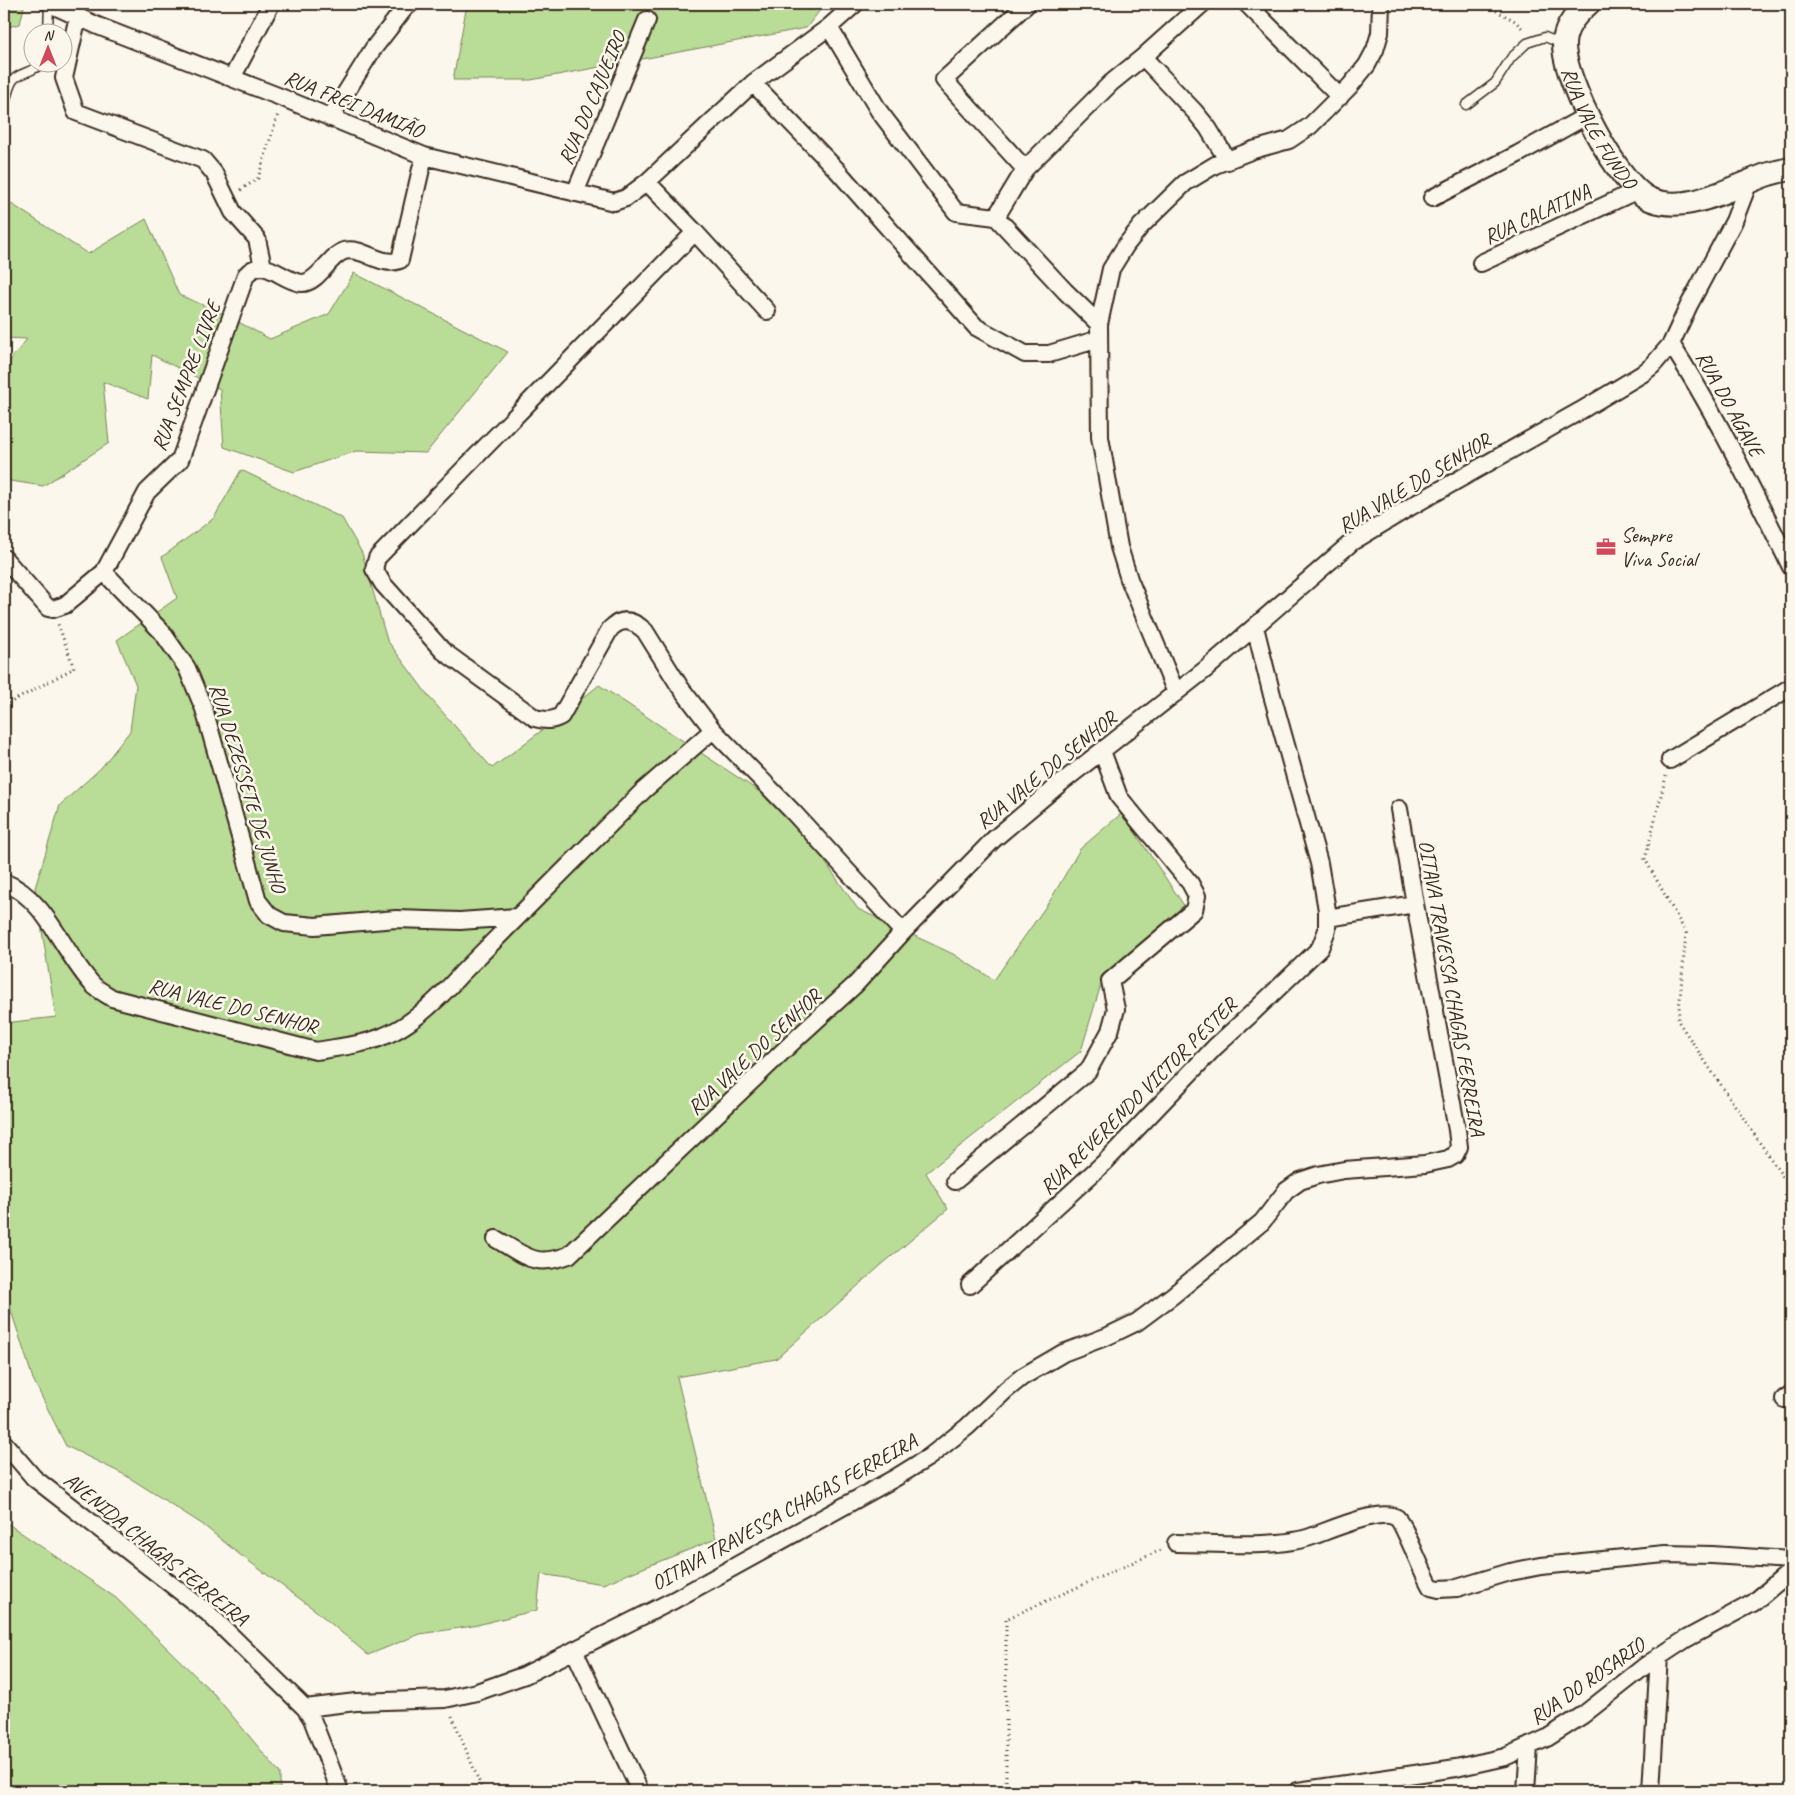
<svg xmlns="http://www.w3.org/2000/svg" width="1795" height="1795" font-family="Caveat,sans-serif">
	<style>
		.green { fill: #b9dc97; stroke: #7a835a }
		.lines { fill: none; stroke-linecap: round; stroke-linejoin: round }
		.lane-casing { stroke: #3b2a1e; stroke-width: 11 }
		.street-casing { stroke: #3b2a1e; stroke-width: 20 }
		.secondary-casing { stroke: #3b2a1e; stroke-width: 26 }
		.path { stroke: #3b2a1e; stroke-width: 3; stroke-dasharray: 1 4; stroke-linecap: butt }
		.lane { stroke: #fbf7ec; stroke-width: 8 }
		.street { stroke: #fbf7ec; stroke-width: 16 }
		.secondary { stroke: #fbf7ec; stroke-width: 22 }
		.labels { text-anchor: middle; stroke-width: 5; stroke-linejoin: round; paint-order: stroke }
		.street-label { font-size: 21px; fill: #3b2a1e; stroke: #fbf7ec }
		.poi-label { font-size: 21px; fill: #3b2a1e; stroke: #fbf7ec; text-anchor: start }
	</style>
	<rect width="100%" height="100%" fill="#fbf7ec"/>
	<filter id="ink" filterUnits="userSpaceOnUse"><feTurbulence type="fractalNoise" baseFrequency=".02" numOctaves="2"/><feDisplacementMap in="SourceGraphic" scale="10" xChannelSelector="R" yChannelSelector="G"/><feConvolveMatrix kernelMatrix="1 2 1 2 8 2 1 2 1" color-interpolation-filters="sRGB"/></filter>
	<g filter="url(#ink)">
		<!-- green -->
		<path class="green" d="M4,4H17L24,7L20,24L4,28Z
			M467,4H825L806,28L531,80H453Z
			M4,199L88,254L146,219L179,295L220,312L270,339L329,314L354,273L508,352L426,453L356,451L294,472L224,447L220,389L152,355L148,399L103,382L109,443L43,486L4,480V368L27,339L4,338Z
			M241,470L342,518L362,553L387,640L430,698L492,768L561,716L599,685L790,812L858,909L953,954L994,980L1051,899L1080,849L1122,813L1185,907L1102,981L1081,1051L926,1173L948,1209L879,1267L776,1359L677,1377L716,1539L603,1584L541,1574L537,1610L473,1626L420,1634L368,1655L315,1610L239,1554L202,1524L125,1475L66,1446L33,1379L4,1289V1023L56,1017L35,888L60,805L101,768L130,731L136,685L117,640L177,598L162,557L214,518Z
			M4,1521L116,1598L214,1694L280,1773V1791H4Z"/>
		<g class="lines">
			<defs>
				<path id="lane" d="M48,32L49,4
					M1466,105L1495,83L1511,58L1527,43L1545,37L1562,44
					M4,107C6,99 9,85 14,79C23,71 33,73 43,62"/>
				<path id="street" d="M50,4L98,26L283,98L424,156L614,202L626,198L647,182L753,83L829,27L855,4
					M1247,4L1340,97
					M78,16L64,78L76,112L203,160L214,173L233,212L257,239L263,267
					M829,27L879,111L956,212L996,217L1065,291L1099,324
					M1143,57L1195,112L1208,128L1228,161
					M232,78L271,4
					M753,83L836,169L976,327L1025,354H1049L1099,339
					M330,118L373,49L404,9L410,4
					M1025,169L944,80L1027,4
					M647,182L695,232L377,558L374,569L383,584L443,651L535,718C546,721 552,721 561,716L610,629C622,617 633,620 645,631L680,687L713,730L794,813L903,932
					M575,193L647,20
					M1432,198L1518,154L1588,115
					M996,217L1025,169L1111,83L1143,57L1202,4
					M695,232L767,311
					M1481,263L1638,190
					M1671,344C1717,415 1753,491 1791,567
					M4,558L48,608L53,609L65,605L104,572L147,492L180,460L246,275C264,254 282,282 302,283C318,283 329,256 344,251C363,246 381,268 400,260L424,156
					M104,572L162,632L187,668L204,709L258,901L269,915L284,923L315,926L396,919L460,921L517,917
					M1176,693L1129,579L1119,547L1100,437L1099,324L1111,269L1126,245L1141,226L1185,183L1215,165L1253,150L1289,140L1310,126L1350,86L1367,65L1375,50L1380,33L1381,4
					M1670,760L1791,687
					M4,882C47,899 63,953 93,985C98,990 106,994 112,998L316,1051C339,1047 363,1045 384,1036C414,1024 440,998 461,974L643,791L713,730
					M1327,918L1415,904
					M955,1181L1088,1071L1110,1031L1116,1009L1110,981L1194,910L1197,896L1190,883L1119,797L1102,751
					M496,1239C526,1256 534,1268 569,1255L798,1037L856,984L903,932L994,839L1057,786L1206,669L1352,542L1410,507L1580,411L1642,374L1652,366L1671,344L1689,305L1734,221L1749,182
					M970,1285L1105,1162L1215,1047L1249,1016L1320,948L1327,930V910L1319,863L1272,695L1255,627
					M1784,1399L1791,1394
					M4,1443L34,1478L208,1613L305,1708L312,1719L340,1791
					M1176,1543C1215,1543 1278,1549 1313,1536C1330,1530 1382,1507 1397,1518C1404,1524 1423,1575 1431,1587L1439,1589L1457,1588L1510,1572L1541,1566L1665,1554L1712,1555L1791,1560
					M574,1650L640,1791
					M305,1708L356,1702L445,1699L477,1692L525,1675L674,1600L895,1478L929,1457L967,1427L1006,1390L1022,1377L1063,1353L1108,1336L1137,1322L1172,1296L1262,1222L1286,1191L1300,1181L1318,1175L1344,1170L1425,1164L1448,1159L1455,1155L1459,1147L1457,1130L1415,904L1399,809
					M1298,1791L1456,1768L1505,1757L1547,1738L1583,1715L1645,1666L1686,1639L1753,1603L1791,1571
					M1400,1791L1401,1776
					M1526,1791L1529,1746
					M1651,1791L1659,1656"/>
				<g id="secondary">
					<path id="s1" d="M1588,4C1576,14 1564,28 1564,45C1564,80 1618,188 1652,200C1690,214 1735,185 1769,174C1776,172 1784,170 1791,169"/>
				</g>
			</defs>
			<!-- lane casing -->
			<use href="#lane" class="lane-casing"/>
			<!-- street casing -->
			<use href="#street" class="street-casing"/>
			<!-- secondary casing -->
			<use href="#secondary" class="secondary-casing"/>
			<!-- path -->
			<path class="path" d="M1489,4L1493,9L1515,21L1524,30
				M241,190L258,178L278,114
				M4,706L74,668L58,624
				M1666,776L1645,859L1686,933L1678,1021L1791,1189
				M452,1716L483,1791
				M1006,1791V1619L1161,1550"/>
			<!-- lane -->
			<use href="#lane" class="lane"/>
			<!-- street -->
			<use href="#street" class="street"/>
			<!-- secondary -->
			<use href="#secondary" class="secondary"/>
		</g>
	</g>
	<!-- icons -->
	<defs>
		<symbol id="office-bare" viewBox="-9 -9 18 18"><path d="M-6-3h4V-5.5h4V-3h4V5H-6ZM-1-4.5V-3h2v-1.5ZM-6 0V1H6V0Z" fill="#d1495b" stroke="#fbf7ec" stroke-width="2.5" paint-order="stroke"/></symbol>
	</defs>
	<g fill-rule="evenodd">
		<use href="#office-bare" x="1592" y="533" width="28" height="28"/>
	</g>
	<g class="labels">
		<!-- street labels -->
		<g class="street-label">
			<text transform="translate(592 98) rotate(-67)" y="7">RUA DO CAJUEIRO</text>
			<text transform="translate(354 104) rotate(22)" y="7">RUA FREI DAMIÃO</text>
			<text dy="7" stroke="none"><textPath href="#s1" startOffset="140">RUA VALE FUNDO</textPath></text>
			<text transform="translate(1537 214) rotate(-25)" y="7">RUA CALATINA</text>
			<text transform="translate(186 376) rotate(-69)" y="7">RUA SEMPRE LIVRE</text>
			<text transform="translate(1730 404) rotate(61)" y="7">RUA DO AGAVE</text>
			<text transform="translate(1414 483) rotate(-31)" y="7">RUA VALE DO SENHOR</text>
			<text transform="translate(1046 770) rotate(-39)" y="7">RUA VALE DO SENHOR</text>
			<text transform="translate(248 788) rotate(73)" y="7">RUA DEZESSETE DE JUNHO</text>
			<text transform="translate(1452 988) rotate(80)" y="7">OITAVA TRAVESSA CHAGAS FERREIRA</text>
			<text transform="translate(233 1006) rotate(14)" y="7">RUA VALE DO SENHOR</text>
			<text transform="translate(754 1052) rotate(-43)" y="7">RUA VALE DO SENHOR</text>
			<text transform="translate(1138 1096) rotate(-45)" y="7">RUA REVERENDO VICTOR PESTER</text>
			<text transform="translate(784 1512) rotate(-29)" y="7">OITAVA TRAVESSA CHAGAS FERREIRA</text>
			<text transform="translate(156 1549) rotate(39)" y="7">AVENIDA CHAGAS FERREIRA</text>
			<text transform="translate(1587 1681) rotate(-35)" y="7">RUA DO ROSARIO</text>
		</g>
		<!-- poi labels -->
		<g class="poi-label">
			<text x="1621" y="542">Sempre<tspan x="1621" dy="24">Viva Social</tspan></text>
		</g>
	</g>
	<!-- margin -->
	<rect width="1795" height="1795" fill="none" stroke="#fbf7ec" stroke-width="20"/>
	<rect x="10" y="10" width="1775" height="1775" fill="none" stroke="#3b2a1e" stroke-width="2" filter="url(#ink)"/>
	<!-- north arrow -->
	<g transform="translate(48 48)"><circle r="24" fill="#fbf7ec" stroke="#aea59a"/>
	<path d="M0-4L9 19L0 12L-9 19Z" fill="#d1495b"/>
	<text y="-8" font-size="14" font-weight="bold" text-anchor="middle" fill="#3b2a1e">N</text>
	</g>
</svg>
